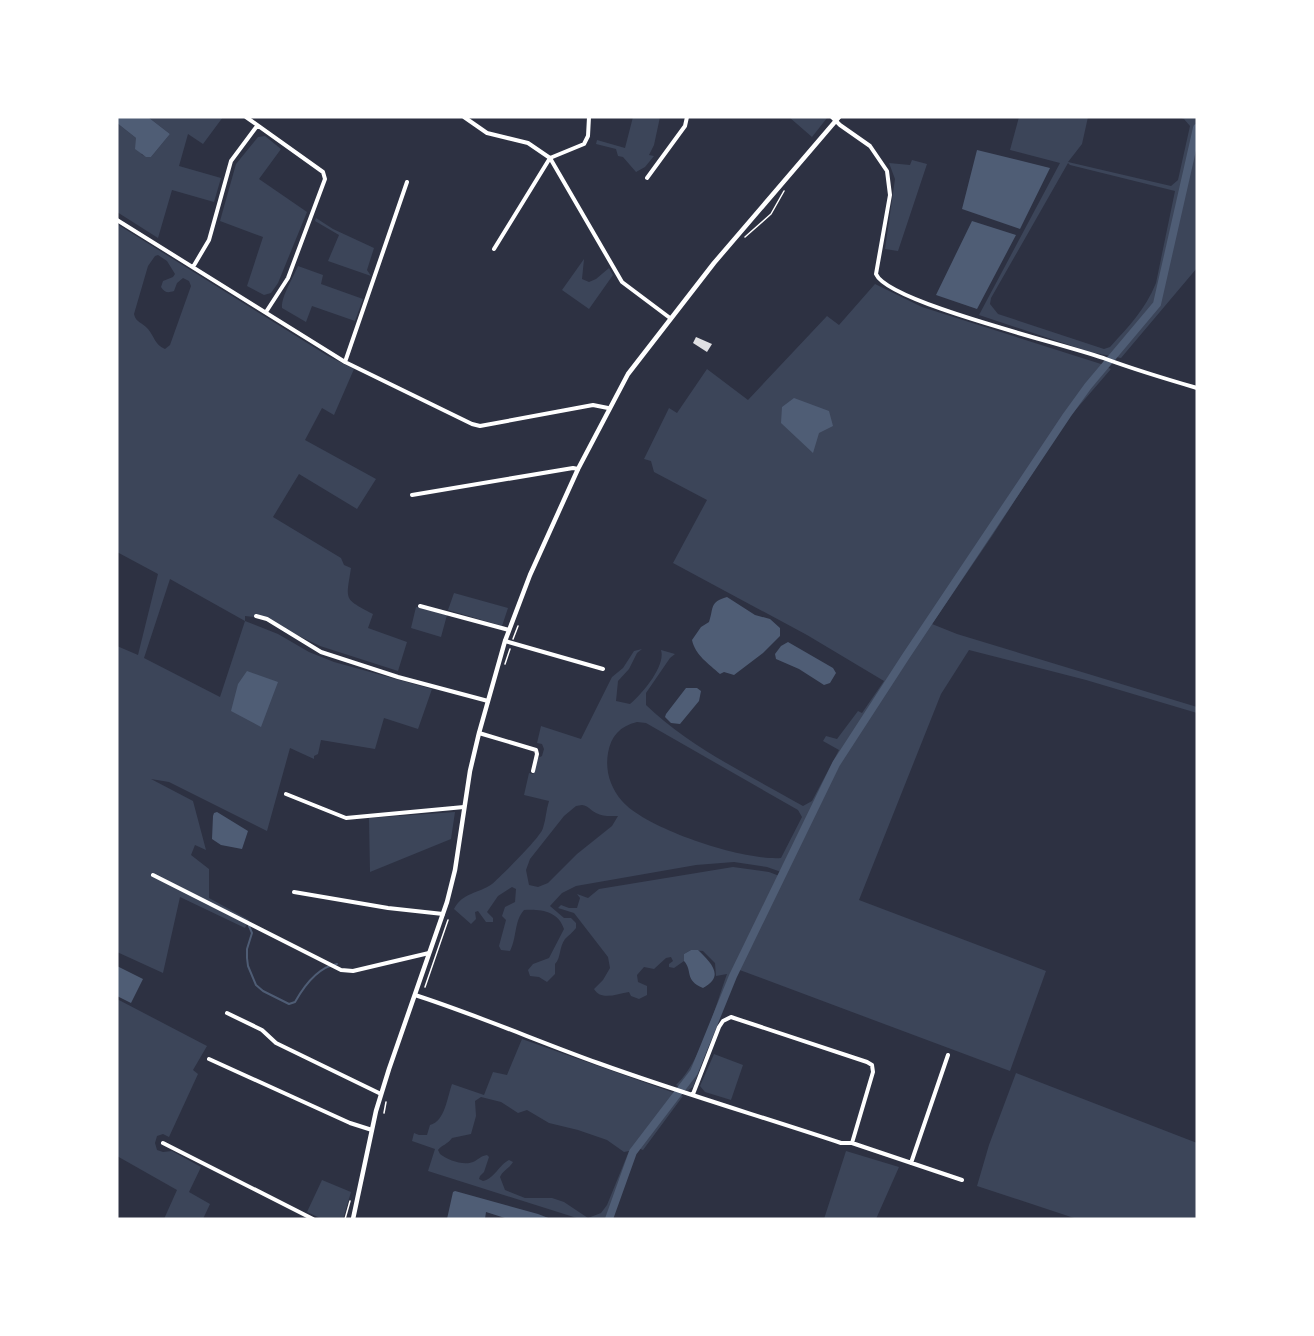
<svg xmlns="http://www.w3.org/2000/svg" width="1314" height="1336" font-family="Literata,serif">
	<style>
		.green { fill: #3c4559; fill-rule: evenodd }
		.water { fill: #4f5d75 }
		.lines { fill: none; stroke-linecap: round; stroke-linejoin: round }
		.stream { stroke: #4f5d75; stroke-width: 2 }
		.canal { stroke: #4f5d75; stroke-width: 8 }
		.building { fill: #e0e0e3 }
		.path { stroke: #fff; stroke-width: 1.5 }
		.minor { stroke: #fff; stroke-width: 4 }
		.secondary { stroke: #fff; stroke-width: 4.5 }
	</style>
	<rect width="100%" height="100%" fill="#2d3142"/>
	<!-- green -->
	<path class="green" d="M148,117H223L203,144L188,134L179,166L221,178L214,202L172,190L158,238L117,212V123L136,138L142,155L151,157L170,134Z
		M633,117H660L654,145L649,155L654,156L645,167L636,172L623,157L618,156L616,149L596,144L597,140L625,148Z
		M789,117H827V118L812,137Z
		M1019,117H1088L1082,144L1068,162L1171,186L1178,180L1190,126L1184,119L1179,117H1197V268L1121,358L1090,352L979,315L1060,163L1010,150ZM1068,163L1070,165L1175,191L1156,283C1145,310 1129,326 1110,347L1104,349L998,314L990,304L991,298Z
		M265,136L281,149L259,179L307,212L278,283L271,293L264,295L247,286L263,237L220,221L236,164L258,137Z
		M912,160L927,164L898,251L885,249L895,179L889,163L910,165Z
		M316,218L333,229L374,248L367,270L371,276L328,261L339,235L315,221Z
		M117,224L328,356L354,369L334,415L322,408L305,440L376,479L357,509L299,474L273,517L341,558L344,565L351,568C346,601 343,598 373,614L368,628L407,642L398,671L320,646L255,615L254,617L245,616V621L278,634L309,652L334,662L432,689L418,729L384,718L375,749L321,740L318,754L314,756V759L290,748L267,831L169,782L151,779L193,801L206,850L195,845L191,855L209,869V898L249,920L245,928L180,897L163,973L117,952V646L138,655L158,574L117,552ZM158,255L167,261L175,274L173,277L163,281L161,287C165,293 168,293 174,291L177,283L183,278L189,281L191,286L170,345L165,349C155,345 154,336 148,329C142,322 136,323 134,314L148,266L155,256ZM170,579L245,621L220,697L144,658Z
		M584,259L582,279L589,282L596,279L609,268L613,275L589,309L562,290Z
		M298,266L323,275L321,284L363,299L355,321L312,306L306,322L282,308C281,297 293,278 298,266Z
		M875,284L922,307L1101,364L1111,369L1066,421L992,536L932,624L957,634L1197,707V713L1086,680L969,650L941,694L859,900L1046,971L1010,1071L737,969L693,1087L687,1091L676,1085C701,1062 715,1007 727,974L716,976L715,963L703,951L691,950L684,954V961L674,968L669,967V964L673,961L671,957L666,958L654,969L644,967L637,975L638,982L647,986V995L639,999L631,996L629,992C617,994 601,1001 594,989L603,980L610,968L608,957L574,913L558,908L561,905L569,908H577L580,898L577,894L588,898L599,889L733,867L769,872L782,877L784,873L767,867L734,862L696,865L576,886L562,893L550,906L564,918H571L576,923V928C573,932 568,936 565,939C559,947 561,958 555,964V974L547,982L539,977L530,976L528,970L533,964L549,958L564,929C558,911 541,909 524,910C514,921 517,938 510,951L501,950L499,946L506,920L502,916L505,907L515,902L516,889L512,887L498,896L487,912L493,918V922H486L478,911L475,912L476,919L471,924L454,909C463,892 478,894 492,884C500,877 541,837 543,828C546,819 546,810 549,801L524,795L529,773L533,774L538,758L542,756L544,749L542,744L537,743L541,726L581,739L612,677L623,668L634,651L642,649L637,653L629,669L618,681L616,701L630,704C642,694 666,666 661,650L675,654L670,658L646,693V705C689,747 751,776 803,806L812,801L839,750L823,741L826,736L837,739L858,711L862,713L884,681L807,635L673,563L707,500L654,472L651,461L644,459L669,408L677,413L707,369L748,400L827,316L839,325ZM637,722L646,723L798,810L802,817L781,858C744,861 646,829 622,801C610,787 605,770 608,753C611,736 620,726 637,722ZM582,805C589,806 590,810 596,813C603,817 611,816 618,816L612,826L577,854L548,883L538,887L529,885L526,870L530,859L564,816L576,806Z
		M454,593L508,608L502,626L448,610Z
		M416,607L447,615L441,637L411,628Z
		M455,812L451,839L370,872L369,818Z
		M117,999L207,1046L193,1070L198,1074L169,1137L163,1134L157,1136L155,1143L157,1150L163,1152L172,1151L201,1167L189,1192L210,1204L203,1219H164L177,1190L117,1156Z
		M522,1039L683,1096L643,1150L638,1148L611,1219H580L428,1171L435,1149L412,1141L414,1133L419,1135H427L430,1125C445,1121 447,1098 452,1084L484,1095L493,1072L507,1075ZM481,1097L501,1102L518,1113L527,1110L549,1123L578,1130L607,1140L624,1152L629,1151L607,1205L601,1213L588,1218L564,1202L552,1198H525L505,1190L500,1177C503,1170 509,1169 513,1162L509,1160C499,1165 494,1179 483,1181L479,1179L480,1176L484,1172L489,1157L487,1155C481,1156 479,1159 473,1162C463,1166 448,1160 440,1154L438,1150C442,1145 448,1144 452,1138L471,1134L476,1116L475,1101Z
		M714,1054L743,1065L731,1100L705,1092L700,1086Z
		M1016,1073L1197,1143V1219H1077L977,1186L989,1145Z
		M846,1151L899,1167L876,1219H824Z
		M322,1180L351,1192L343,1219H322L307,1212Z"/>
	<!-- water -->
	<path class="water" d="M117,117H148L170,134L151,157H146L135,149L136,138L117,123Z
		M977,150L1050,168L1020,229L962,209Z
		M972,221L1016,235L977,309L936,295Z
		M794,398L829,411L833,426L819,433L813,453L781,423L782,407Z
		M727,597L755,615L770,619L780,628V636L763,653L734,675L724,672L720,674C709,664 695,655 692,640L701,627L709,622C714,608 709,602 727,597Z
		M788,642L833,668L836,673L830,683L824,685L799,669L776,659L775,654L781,646Z
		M247,671L278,682L261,727L231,711L238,684Z
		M686,688H697L701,691L699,701L680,724L671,723L665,717L666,714Z
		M217,812L248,831L242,849L221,845L212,839L213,816L214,813Z
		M691,950H698C710,962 726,976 703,988C684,980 693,971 684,961V954Z
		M117,966L143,979L131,1003L117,996Z
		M455,1191L538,1214L551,1219H508L486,1212L485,1219H447L453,1192Z"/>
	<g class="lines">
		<!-- stream -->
		<path class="stream" d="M249,926L252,933L247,949V958L248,966L256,985L263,991L289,1004L295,1002C304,986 318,967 337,964"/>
		<!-- canal -->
		<path class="canal" d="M609,1219L633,1152L694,1072L733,976L836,764L906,656L1067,415L1088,386L1157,304L1197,128"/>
	</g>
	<!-- building -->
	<path class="building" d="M696,337L712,344L707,352L693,343Z"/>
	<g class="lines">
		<!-- path -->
		<path class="path" d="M745,237L771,214L784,191
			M513,639L518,626
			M505,664L510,649
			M425,987L448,920
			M384,1113L386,1102
			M345,1219L350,1201"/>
		<!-- minor -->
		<path class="minor" d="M246,117L323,172L325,179L288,278L266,312
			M464,117L487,133L528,143L550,158L622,282L670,318
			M832,117L840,125L870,146L887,171L890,195L876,274C888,303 1069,345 1106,359C1136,370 1166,379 1197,388
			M550,158L584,144L588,136L589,117
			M647,178L685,126L687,117
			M117,220L345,362L472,424L480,426L593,405L608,408
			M494,249L550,158
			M193,267L209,240L231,161L257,126
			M345,362L407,182
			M412,495L573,468L578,469
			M420,606L509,630
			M256,616L267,619L321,652L398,677L488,701
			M505,641L603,669
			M479,733L536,750L537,754L533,771
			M286,794L346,818L464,807
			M153,875L341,970L353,971L429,953
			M294,892L388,908L443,914
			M415,995C477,1015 537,1041 598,1063C678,1092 760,1116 841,1143H852L962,1180
			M227,1013L262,1030L276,1043L381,1094
			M209,1059L350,1123L372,1130
			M693,1094L719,1027L723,1021L731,1017L867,1062L872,1065L873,1072L852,1143
			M163,1143L313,1219
			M911,1163L948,1055"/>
		<!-- secondary -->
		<path class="secondary" d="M353,1219L376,1111L389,1069L447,902L455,870L470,771L479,733L505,641L530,575L578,469L628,374L714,263L839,117"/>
	</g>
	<!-- border -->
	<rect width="1314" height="1336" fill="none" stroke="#ffffff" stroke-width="237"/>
</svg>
